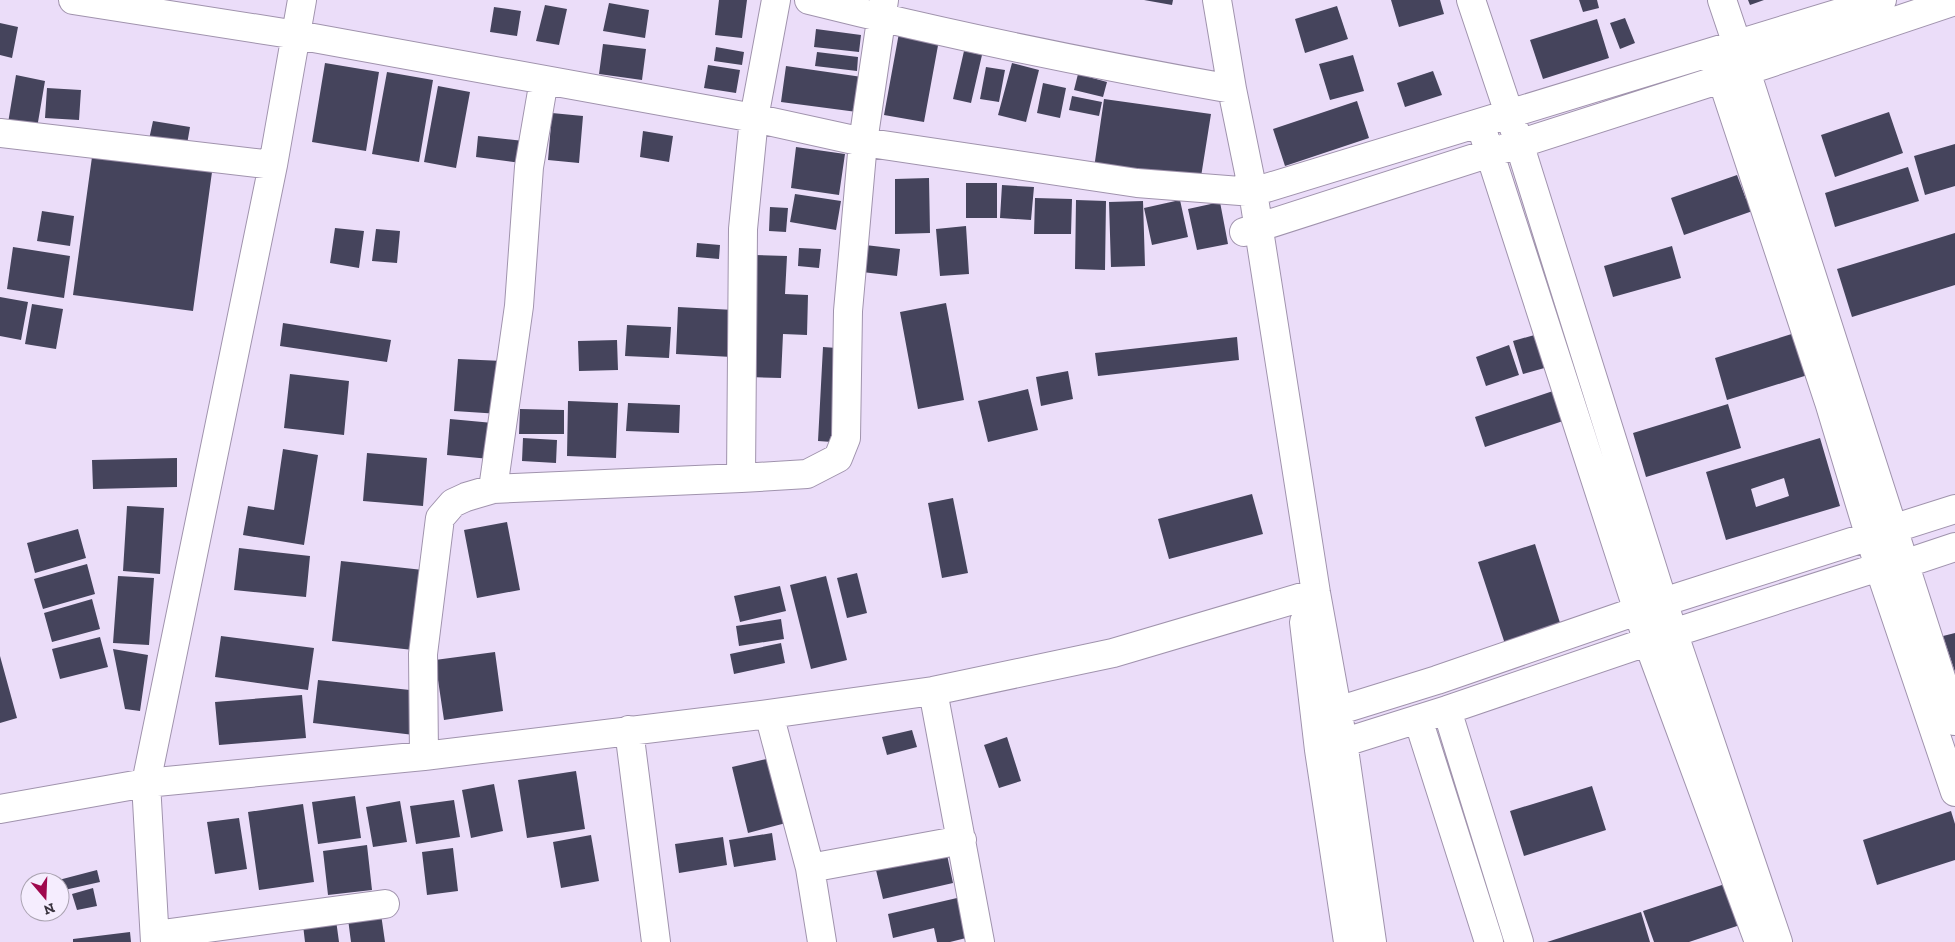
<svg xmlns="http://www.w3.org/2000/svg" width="1955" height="942" font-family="'Zilla Slab',serif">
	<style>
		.building { fill: #45445c; fill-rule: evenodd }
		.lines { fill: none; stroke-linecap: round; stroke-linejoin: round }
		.minor-casing { stroke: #a093ad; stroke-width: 30 }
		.minor { stroke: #fff; stroke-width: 28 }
	</style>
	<rect width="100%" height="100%" fill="#ebddf9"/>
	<!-- building -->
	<path class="building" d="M719,0H747L742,38L715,35Z
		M1144,0H1173L1172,5Z
		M1391,0H1440L1444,14L1399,27Z
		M1579,0H1597L1599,8L1583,12Z
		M1748,0H1764L1750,5Z
		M609,3L649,10L645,38L603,31Z
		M545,5L567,9L559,45L536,41Z
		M1337,6L1348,39L1305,53L1295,19Z
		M494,7L521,11L517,36L490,32Z
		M1625,18L1635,43L1620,49L1610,23Z
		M1597,19L1609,58L1543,79L1530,40Z
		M0,23L18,27L12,58L0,55Z
		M816,29L861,35L859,52L814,47Z
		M899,33L939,40L924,122L884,115Z
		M603,44L646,49L642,80L599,74Z
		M716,47L744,52L742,65L714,61Z
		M964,51L982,55L971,103L953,99Z
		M817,52L858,57L857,71L815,66Z
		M1353,55L1364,91L1330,100L1319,64Z
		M325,63L379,72L366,151L312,142Z
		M1012,63L1039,70L1026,122L998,115Z
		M708,65L740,70L736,93L704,88Z
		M786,66L862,77L857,112L781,102Z
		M986,67L1005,70L999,102L980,99Z
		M1433,71L1442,95L1405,107L1397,83Z
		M387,72L433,80L419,162L372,154Z
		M1078,74L1107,82L1103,97L1074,90Z
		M16,75L45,81L37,128L8,123Z
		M1043,83L1066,88L1060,118L1037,113Z
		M438,86L470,92L456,168L424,162Z
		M47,88L81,90L79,120L45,118Z
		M1072,96L1102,102L1099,116L1069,110Z
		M1104,99L1211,114L1200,183L1094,168Z
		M1357,101L1369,138L1285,166L1273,129Z
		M1889,112L1903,153L1835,177L1821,135Z
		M552,113L583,116L579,163L548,160Z
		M153,121L190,127L186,150L148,144Z
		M643,131L673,136L669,162L640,157Z
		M478,136L524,141L521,163L476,157Z
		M1955,144V186L1925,195L1914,156Z
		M796,147L845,154L839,195L791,188Z
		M92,157L212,172L193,311L73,295Z
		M1908,167L1919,201L1835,227L1825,193Z
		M1737,175L1746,199L1760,194L1764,207L1684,235L1671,198Z
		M929,178L930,233L895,234V179Z
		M966,183H997V218H966Z
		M1002,185L1034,187L1031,220L1000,218Z
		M795,194L841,201L836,230L790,222Z
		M1035,198L1072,199L1071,234H1034Z
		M1076,200L1106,201L1105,270L1075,269Z
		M1180,200L1188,237L1152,245L1144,208Z
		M1143,201L1145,266L1111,267L1109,202Z
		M1220,202L1228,244L1197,250L1188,209Z
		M770,207L788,208L786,232L769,231Z
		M42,211L74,216L70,246L37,241Z
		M966,226L969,274L940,276L936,229Z
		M335,228L364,231L359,268L330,263Z
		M376,229L400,231L397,263L372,261Z
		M1955,233V285L1852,317L1837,269Z
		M697,243L720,245L719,259L696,257Z
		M865,245L900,249L897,276L862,272Z
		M1672,246L1681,278L1613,297L1604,266Z
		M13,247L70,256L64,298L7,289Z
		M799,248L821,249L819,268L798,266Z
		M754,255L787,256L785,294L808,295L807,335L783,334L781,378L749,377Z
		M0,297L28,302L21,340L0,336Z
		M946,303L964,400L918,409L900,312Z
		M32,304L63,309L56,349L25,344Z
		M678,307L734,310L732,357L676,354Z
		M283,323L391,340L387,362L280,346Z
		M627,325L671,327L669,358L625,356Z
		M1545,332L1555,365L1523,374L1513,341Z
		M1798,332L1811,374L1727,400L1715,358Z
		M1237,337L1239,360L1098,376L1095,353Z
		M617,340L618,370L579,371L578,341Z
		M1509,345L1519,375L1486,386L1476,357Z
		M823,347L837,348L832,442L818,441Z
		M458,359L503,361L500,414L454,411Z
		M1068,371L1073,399L1041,406L1036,377Z
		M290,374L349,381L344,435L284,428Z
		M1028,389L1038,430L988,442L978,401Z
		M1559,389L1569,419L1485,447L1475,417Z
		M568,401L618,403L616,458L567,456Z
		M628,403L680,405L679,433L626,431Z
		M1728,404L1741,448L1646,477L1633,433Z
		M520,409L564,410V434H519Z
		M450,419L493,423L490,459L447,455Z
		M523,438L557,440L556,463L522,461Z
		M1820,438L1840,506L1726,540L1706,472ZM1784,478L1789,496L1756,507L1751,489Z
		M283,449L318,455L304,545L243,535L248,506L274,510Z
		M367,453L427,458L423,506L363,501Z
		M177,458V487L93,489L92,460Z
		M1252,494L1263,534L1169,559L1158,519Z
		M953,498L968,573L942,578L928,503Z
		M127,506L164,508L160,574L123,571Z
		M507,522L520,590L477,598L464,530Z
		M78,529L86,558L35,573L27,543Z
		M1535,544L1561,626L1505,644L1478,562Z
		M239,548L310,556L306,597L234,590Z
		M341,561L423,570L413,650L332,641Z
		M87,564L95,594L43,609L34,579Z
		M857,573L867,613L847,618L837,578Z
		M118,576L154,578L149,645L113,643Z
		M826,576L847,660L811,669L790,585Z
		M780,586L786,611L740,622L734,596Z
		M92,599L100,629L52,642L44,613Z
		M781,619L784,639L739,646L736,626Z
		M1955,633V672L1943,636Z
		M221,636L314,648L308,690L215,677Z
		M100,637L108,667L60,679L52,649Z
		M781,643L785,663L734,674L730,654Z
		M113,649L148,655L140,711L125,709Z
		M495,652L503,711L444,720L435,660Z
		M0,656L17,718L0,723Z
		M318,680L419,691L414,735L313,723Z
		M302,695L306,738L219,745L215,702Z
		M912,730L917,747L887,755L882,737Z
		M1007,737L1021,781L999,788L984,745Z
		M771,758L786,823L748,833L732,767Z
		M576,771L585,829L527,838L518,780Z
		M494,784L503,831L471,838L462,790Z
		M1592,786L1606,830L1524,856L1510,811Z
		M355,796L361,838L318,844L312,802Z
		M454,800L460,837L416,844L410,806Z
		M400,801L407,842L373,847L366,807Z
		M303,804L314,882L259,890L248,812Z
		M1951,811L1955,824V860L1877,885L1863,840Z
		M239,818L247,869L215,874L207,822Z
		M772,833L776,860L734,867L729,840Z
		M591,835L599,881L561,888L553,842Z
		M723,837L727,865L679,873L675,844Z
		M367,845L372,890L328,895L323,851Z
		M453,848L458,891L427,895L422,852Z
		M946,850L953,883L883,899L875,866Z
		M97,870L100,882L60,891V882H51Z
		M1731,882L1746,923L1689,942H1654L1643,911Z
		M93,888L97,906L77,910L72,894Z
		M957,898L966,938L950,942H937L934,928L893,938L888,914Z
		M1641,912L1650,942H1547Z
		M381,914L385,942H351L348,919Z
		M336,920L339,942H305L303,925Z
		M130,932L131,942H73V939Z"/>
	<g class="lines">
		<defs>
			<path id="minor" d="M73,0L297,35L754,118L863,142L1137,183L1253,192L1882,0
				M809,0C949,35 1090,64 1232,89
				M1217,0L1232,89L1253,192L1316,593L1343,742L1372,942
				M1471,0L1519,143L1663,602L1778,942
				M1722,0L1746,71L1955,721
				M1713,52L1829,402L1879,567L1955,792
				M1480,123L1648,642L1759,942
				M0,133L273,165
				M1244,232L1746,71L1955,1
				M741,478L807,474L838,458L846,438L848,311L863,142L884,0
				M493,489L519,306L529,167L544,80
				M1304,622L1319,750L1348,942
				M933,691L980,942
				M1447,710L1519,942
				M769,714L810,868L822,942
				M1321,716L1437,680L1663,602L1955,509
				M1418,719L1489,942
				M629,730L656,942
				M1326,748L1447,710L1673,633L1879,567L1904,564L1955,547
				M424,756L423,654L440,518L453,503L466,497L493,489L741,478L743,229L754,118L776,0
				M0,809L146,783L424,756L769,714L933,691L1113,653L1316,593
				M810,868L962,840
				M155,935L385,904
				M155,942L146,783L273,165L302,0"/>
		</defs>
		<!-- minor casing -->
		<use href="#minor" class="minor-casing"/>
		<!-- minor -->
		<use href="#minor" class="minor"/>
	</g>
	<!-- north arrow -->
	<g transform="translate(45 897) rotate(161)"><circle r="24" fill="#f5edfe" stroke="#aaa3b1"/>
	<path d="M0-4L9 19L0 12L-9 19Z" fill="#9f074d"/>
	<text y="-8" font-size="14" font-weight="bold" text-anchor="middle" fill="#39333e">N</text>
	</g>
</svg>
